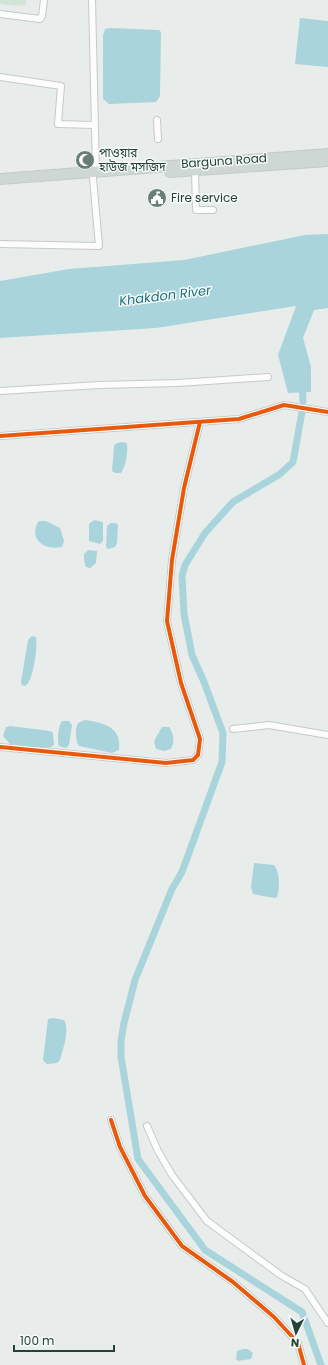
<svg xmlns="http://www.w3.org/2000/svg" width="328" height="1365" font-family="Poppins,'Noto Sans Bengali',sans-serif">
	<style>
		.green { fill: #d1e6d8 }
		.water { fill: #a9d4db }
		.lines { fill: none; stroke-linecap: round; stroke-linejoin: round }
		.canal { stroke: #a9d4db; stroke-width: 7 }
		.minor-casing { stroke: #c5cac8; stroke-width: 8 }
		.primary-casing { stroke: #c3ccc9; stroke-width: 12 }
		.minor { stroke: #fcfcfc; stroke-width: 6 }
		.primary { stroke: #cfd7d5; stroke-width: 10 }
		.cycleway-casing { stroke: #f7fbf9; stroke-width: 6 }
		.cycleway { stroke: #e8590c; stroke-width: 4 }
		.labels { text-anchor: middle; stroke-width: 3; stroke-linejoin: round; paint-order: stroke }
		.poi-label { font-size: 12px; fill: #24423a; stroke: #f7fbf9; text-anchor: start }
		.street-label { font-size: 12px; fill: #24423a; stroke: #f7fbf9 }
		.water-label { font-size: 13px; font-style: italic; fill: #1c6f80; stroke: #f7fbf9 }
	</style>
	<rect width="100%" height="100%" fill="#e8edeb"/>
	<!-- green -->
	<path class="green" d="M0,0H26V5L16,6L0,4Z"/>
	<!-- water -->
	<path class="water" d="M300,18L328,21V67L295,64Z
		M111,28L159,30L161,32L160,96L156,102L109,104L103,99V35L105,29Z
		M328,234V308L314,310L303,338L311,367V392L288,393L278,355L296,306L156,328L0,338V281L69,269L184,260L305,235Z
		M121,442L127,443C128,452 126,466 121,473H115L112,471L114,447L115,444Z
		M94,520L103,522V541L100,544L89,541V524Z
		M39,521H46L60,528L64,541L62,547C45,551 27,539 39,521Z
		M111,523H116L118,525L117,543L115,547L108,549L106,547L107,526Z
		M88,550L97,551L96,563L90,568L86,567L84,561V554Z
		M32,636L36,637C38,646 33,683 25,686L22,685L21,682L28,640Z
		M85,720C104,723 122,727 119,750L112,753L79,746C75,740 75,729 78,723Z
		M62,721H69L72,725L69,745L66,748L59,746C57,739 58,727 62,721Z
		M10,726L50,731L53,733L54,745C48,752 19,745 10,744L3,736L6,727Z
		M162,727H169C174,734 175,741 171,749L164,751L156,749L154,741Z
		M254,863L274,865C280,872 280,888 277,897L274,898L253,894L251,887Z
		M53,1018L64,1020C70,1030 63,1049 60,1060L57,1063L47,1064L43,1060L48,1019Z
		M243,1349H248L253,1353L251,1359L238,1361L236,1359L237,1351Z"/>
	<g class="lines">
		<!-- canal -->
		<path class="canal" d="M302,383L303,401
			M302,412L293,462L280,474L233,502L205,533L185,565L182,576L184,614L192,655L204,682L223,733L222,762L182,872L172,889L135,980L124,1023L121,1041V1057L138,1159L205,1250L302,1312L321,1365"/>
		<defs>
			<path id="minor" d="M92,0L96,171
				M0,14L40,19L42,16L44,0
				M0,77L61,86L58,124L94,125
				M157,120L158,139
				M195,171L196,210H213
				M0,244L99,246L93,178
				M0,391L99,385L178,383L268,377
				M0,436L239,419L284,405L328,412
				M233,729L269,725L328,735
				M0,747L166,763L193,760L198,755L200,739L181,683L167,621L172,560L184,488L200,422
				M111,1120L120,1147L145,1196L182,1246L233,1282L274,1317L298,1343L304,1365
				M147,1126L158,1151L172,1175L207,1221L282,1276L305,1289L328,1323"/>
			<path id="primary" d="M170,172L328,161
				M0,179L328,154"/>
		</defs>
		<!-- minor casing -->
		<use href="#minor" class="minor-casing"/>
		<!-- primary casing -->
		<use href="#primary" class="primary-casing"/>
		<!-- minor -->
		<use href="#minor" class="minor"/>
		<!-- primary -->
		<use href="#primary" class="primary"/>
		<defs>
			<path id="cycleway" d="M0,436L239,419L284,405L328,412
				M0,747L166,763L193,760L198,755L200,739L181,683L167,621L172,560L184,488L200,422
				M111,1120L120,1147L145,1196L182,1246L233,1282L274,1317L298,1343L304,1365"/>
		</defs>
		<!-- cycleway casing -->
		<use href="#cycleway" class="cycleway-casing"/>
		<!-- cycleway -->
		<use href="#cycleway" class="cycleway"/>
	</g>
	<!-- icons -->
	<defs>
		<symbol id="mosque-disc" viewBox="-11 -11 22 22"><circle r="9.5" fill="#697e78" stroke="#f7fbf9"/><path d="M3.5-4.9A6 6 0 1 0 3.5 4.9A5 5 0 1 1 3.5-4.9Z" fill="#fff"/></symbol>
		<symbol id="civic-disc" viewBox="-11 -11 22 22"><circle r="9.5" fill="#697e78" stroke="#f7fbf9"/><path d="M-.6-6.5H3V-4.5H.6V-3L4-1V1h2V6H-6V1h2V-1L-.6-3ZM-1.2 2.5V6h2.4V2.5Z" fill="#fff"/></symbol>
	</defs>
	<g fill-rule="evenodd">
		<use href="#mosque-disc" x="74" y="149" width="22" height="22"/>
		<use href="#civic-disc" x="146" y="187" width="22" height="22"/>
	</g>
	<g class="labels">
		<!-- poi labels -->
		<g class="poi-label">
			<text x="99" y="157">পাওয়ার<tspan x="99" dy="14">হাউজ মসজিদ</tspan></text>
			<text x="171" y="202">Fire service</text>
		</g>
		<!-- street labels -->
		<g class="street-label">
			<text transform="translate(224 161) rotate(-4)" y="4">Barguna Road</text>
		</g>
		<!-- water labels -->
		<g class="water-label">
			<text transform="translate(165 295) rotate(-7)" y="5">Khakdon River</text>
		</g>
	</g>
	<!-- north arrow -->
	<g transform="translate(296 1333) rotate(185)" stroke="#f7fbf9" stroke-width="3" paint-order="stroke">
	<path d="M0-3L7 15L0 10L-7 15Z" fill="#24423a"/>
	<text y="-6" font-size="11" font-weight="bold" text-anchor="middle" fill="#24423a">N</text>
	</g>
	<!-- scale -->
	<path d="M14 1345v6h100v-6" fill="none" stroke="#24423a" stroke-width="2"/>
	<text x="20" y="1345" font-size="12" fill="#24423a" stroke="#f7fbf9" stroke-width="3" paint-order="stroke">100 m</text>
</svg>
